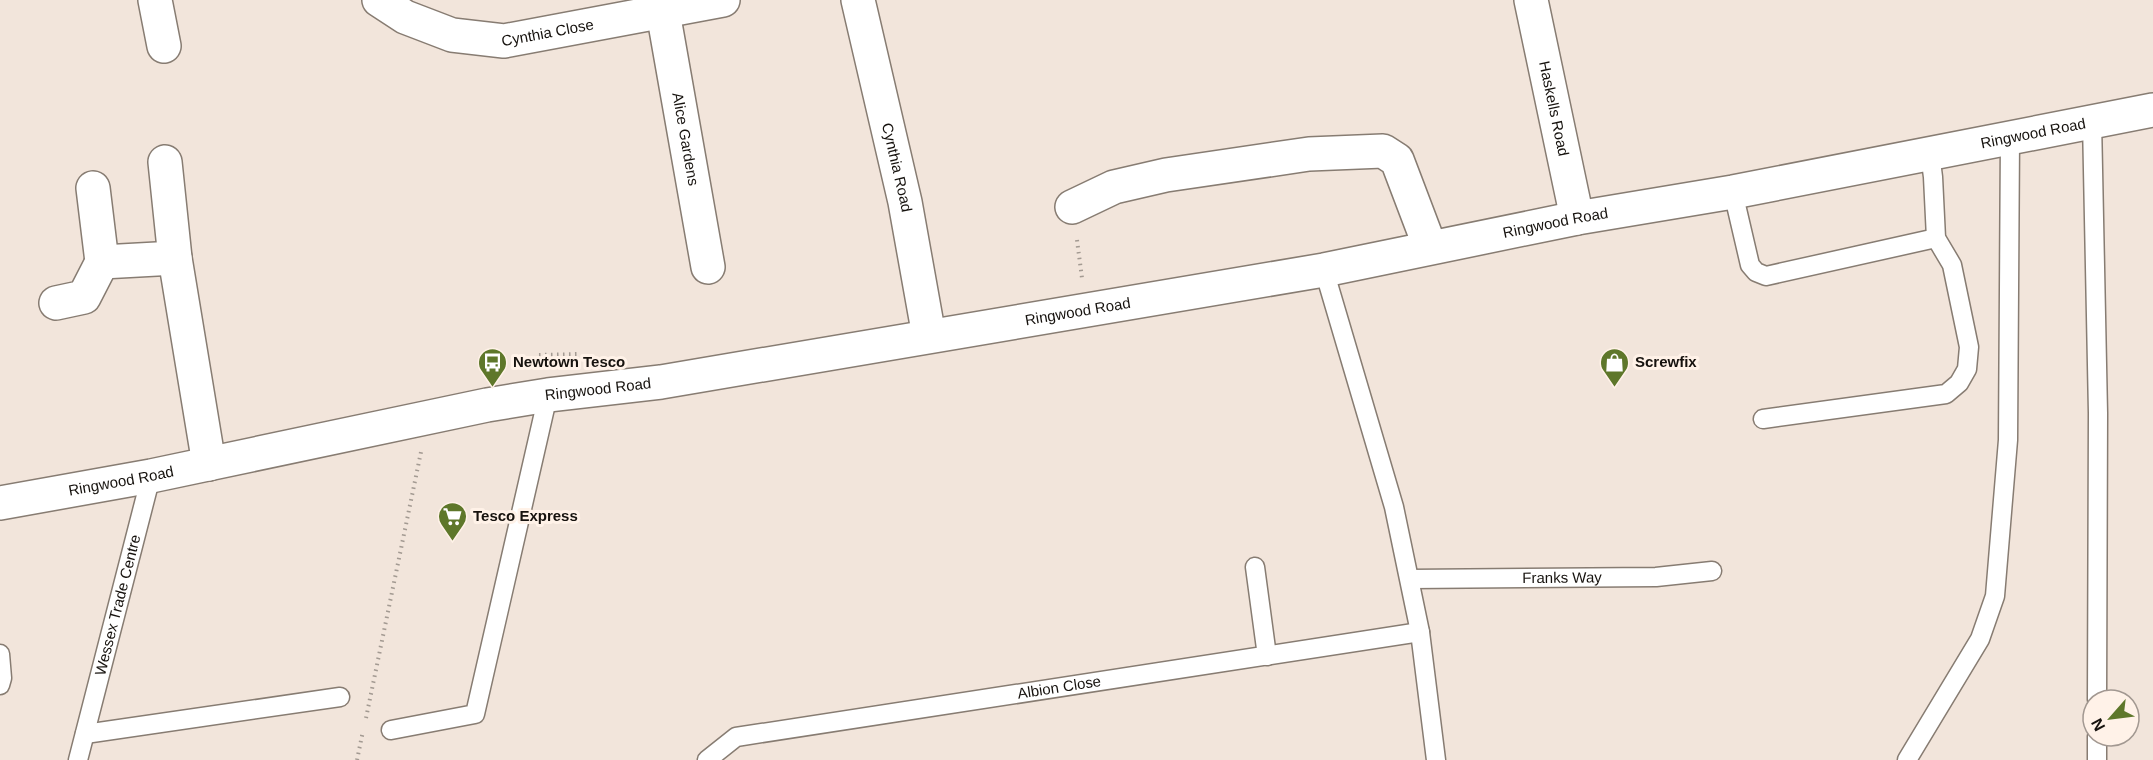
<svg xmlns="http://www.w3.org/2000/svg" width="2153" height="760" font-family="Arial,sans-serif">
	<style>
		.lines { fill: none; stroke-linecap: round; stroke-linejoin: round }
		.service-casing { stroke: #877c72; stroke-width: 21 }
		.minor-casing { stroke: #877c72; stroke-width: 36 }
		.secondary-casing { stroke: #877c72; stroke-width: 36 }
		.path { stroke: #a39a92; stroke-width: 4; stroke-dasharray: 1.5 4.5; stroke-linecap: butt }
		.service { stroke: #fff; stroke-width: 18 }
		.minor { stroke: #fff; stroke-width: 33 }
		.secondary { stroke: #fff; stroke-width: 33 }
		.labels { text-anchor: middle; stroke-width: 6; stroke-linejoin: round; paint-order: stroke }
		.street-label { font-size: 15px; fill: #16120e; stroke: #fff2e8 }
		.poi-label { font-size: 15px; font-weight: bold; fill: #16120e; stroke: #fff2e8; text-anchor: start }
	</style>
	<rect width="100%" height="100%" fill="#f2e5db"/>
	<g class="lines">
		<defs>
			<g id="service">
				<path d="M2092,121L2098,413L2097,700"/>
				<path d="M1733,192L1750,265L1756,272L1766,276L1936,238"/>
				<path d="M1324,270L1394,507L1420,632L1436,760"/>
				<path d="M1763,419L1946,394L1959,383L1967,369L1969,347L1952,265L1936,238L1933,177L1930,154"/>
				<path d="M1255,567L1267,656"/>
				<path id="s1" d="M1410,579L1656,577L1712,571"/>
				<path d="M0,654L2,678L0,685"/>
				<path d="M391,730L475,714L548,395"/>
				<path d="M85,734L340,697"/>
				<path id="s2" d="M78,760L151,476"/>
				<path id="s3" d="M707,760L736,737L1420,632"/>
				<path d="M1907,760L1980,639L1995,596L2008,440L2010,138"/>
				<path d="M2097,760V736"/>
			</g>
			<g id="minor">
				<path d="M155,0L164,46"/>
				<path id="s4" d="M379,0L405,17L452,35L504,41L723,0"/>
				<path id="s5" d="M858,0L905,202L929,336"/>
				<path id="s6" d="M1531,0L1577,218"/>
				<path id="s7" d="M663,12L708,267"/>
				<path d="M165,162L175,258L209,464"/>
				<path d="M93,188L102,262"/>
				<path d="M1072,207L1114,187L1166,175L1309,154L1383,151L1397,160L1430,247"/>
				<path d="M56,303L84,297L102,262L175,258"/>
			</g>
			<g id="secondary">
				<path id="s8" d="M0,503L151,476L487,405L548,395L661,382L1324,270L1577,218L1733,192L2153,110"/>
			</g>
		</defs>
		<!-- service casing -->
		<use href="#service" class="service-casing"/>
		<!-- minor casing -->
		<use href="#minor" class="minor-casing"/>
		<!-- secondary casing -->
		<use href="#secondary" class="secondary-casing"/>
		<!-- path -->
		<path class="path" d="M1077,240L1082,278
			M539,355L580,354
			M366,718L421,452
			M357,760L363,731"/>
		<!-- service -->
		<use href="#service" class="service"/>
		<!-- minor -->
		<use href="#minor" class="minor"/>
		<!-- secondary -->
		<use href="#secondary" class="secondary"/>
	</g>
	<!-- icons -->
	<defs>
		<symbol id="bus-pin" viewBox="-11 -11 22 30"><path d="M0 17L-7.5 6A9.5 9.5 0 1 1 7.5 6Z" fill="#5e772a" stroke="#fff2e8"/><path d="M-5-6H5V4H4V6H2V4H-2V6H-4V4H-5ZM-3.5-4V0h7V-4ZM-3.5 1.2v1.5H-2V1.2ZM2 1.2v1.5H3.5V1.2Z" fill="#fff"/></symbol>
		<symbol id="shop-pin" viewBox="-11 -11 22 30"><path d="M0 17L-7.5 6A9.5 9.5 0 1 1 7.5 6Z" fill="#5e772a" stroke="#fff2e8"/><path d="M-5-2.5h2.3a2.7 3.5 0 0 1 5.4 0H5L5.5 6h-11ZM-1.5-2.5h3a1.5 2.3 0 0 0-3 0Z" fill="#fff"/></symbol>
		<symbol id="supermarket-pin" viewBox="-11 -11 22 30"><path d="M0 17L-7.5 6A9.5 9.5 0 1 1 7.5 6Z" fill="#5e772a" stroke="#fff2e8"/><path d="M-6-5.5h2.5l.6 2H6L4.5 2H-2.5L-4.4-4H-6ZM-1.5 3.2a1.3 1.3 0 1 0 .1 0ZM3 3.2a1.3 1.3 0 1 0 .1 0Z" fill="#fff"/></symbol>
	</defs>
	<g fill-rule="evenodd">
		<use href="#bus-pin" x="476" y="346" width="33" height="45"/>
		<use href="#shop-pin" x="1598" y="346" width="33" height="45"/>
		<use href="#supermarket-pin" x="436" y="500" width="33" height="45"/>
	</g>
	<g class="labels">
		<!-- street labels -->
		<g class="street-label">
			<text dy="5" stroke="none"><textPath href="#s4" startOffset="178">Cynthia Close</textPath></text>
			<text dy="5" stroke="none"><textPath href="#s6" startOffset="111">Haskells Road</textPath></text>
			<text dy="5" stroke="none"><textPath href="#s8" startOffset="2067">Ringwood Road</textPath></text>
			<text dy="5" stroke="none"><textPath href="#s7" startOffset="129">Alice Gardens</textPath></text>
			<text dy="5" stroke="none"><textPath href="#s5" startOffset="172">Cynthia Road</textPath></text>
			<text dy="5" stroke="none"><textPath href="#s8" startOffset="1581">Ringwood Road</textPath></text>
			<text dy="5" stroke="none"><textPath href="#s8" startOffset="1095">Ringwood Road</textPath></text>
			<text dy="5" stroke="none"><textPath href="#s8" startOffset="609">Ringwood Road</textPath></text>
			<text dy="5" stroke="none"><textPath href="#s8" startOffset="123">Ringwood Road</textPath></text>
			<text dy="5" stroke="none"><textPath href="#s1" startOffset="152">Franks Way</textPath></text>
			<text dy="5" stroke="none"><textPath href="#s2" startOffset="160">Wessex Trade Centre</textPath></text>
			<text dy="5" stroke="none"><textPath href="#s3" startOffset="364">Albion Close</textPath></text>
		</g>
		<!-- poi labels -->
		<g class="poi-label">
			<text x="513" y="367">Newtown Tesco</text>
			<text x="1635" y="367">Screwfix</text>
			<text x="473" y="521">Tesco Express</text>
		</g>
	</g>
	<!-- north arrow -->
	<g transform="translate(2111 718) rotate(242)"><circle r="28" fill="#fff2e8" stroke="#a29891" stroke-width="1.5"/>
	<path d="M0-4.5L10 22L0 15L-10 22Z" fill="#5e772a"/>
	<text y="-9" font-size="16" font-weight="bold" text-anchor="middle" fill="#16120e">N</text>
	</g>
</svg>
